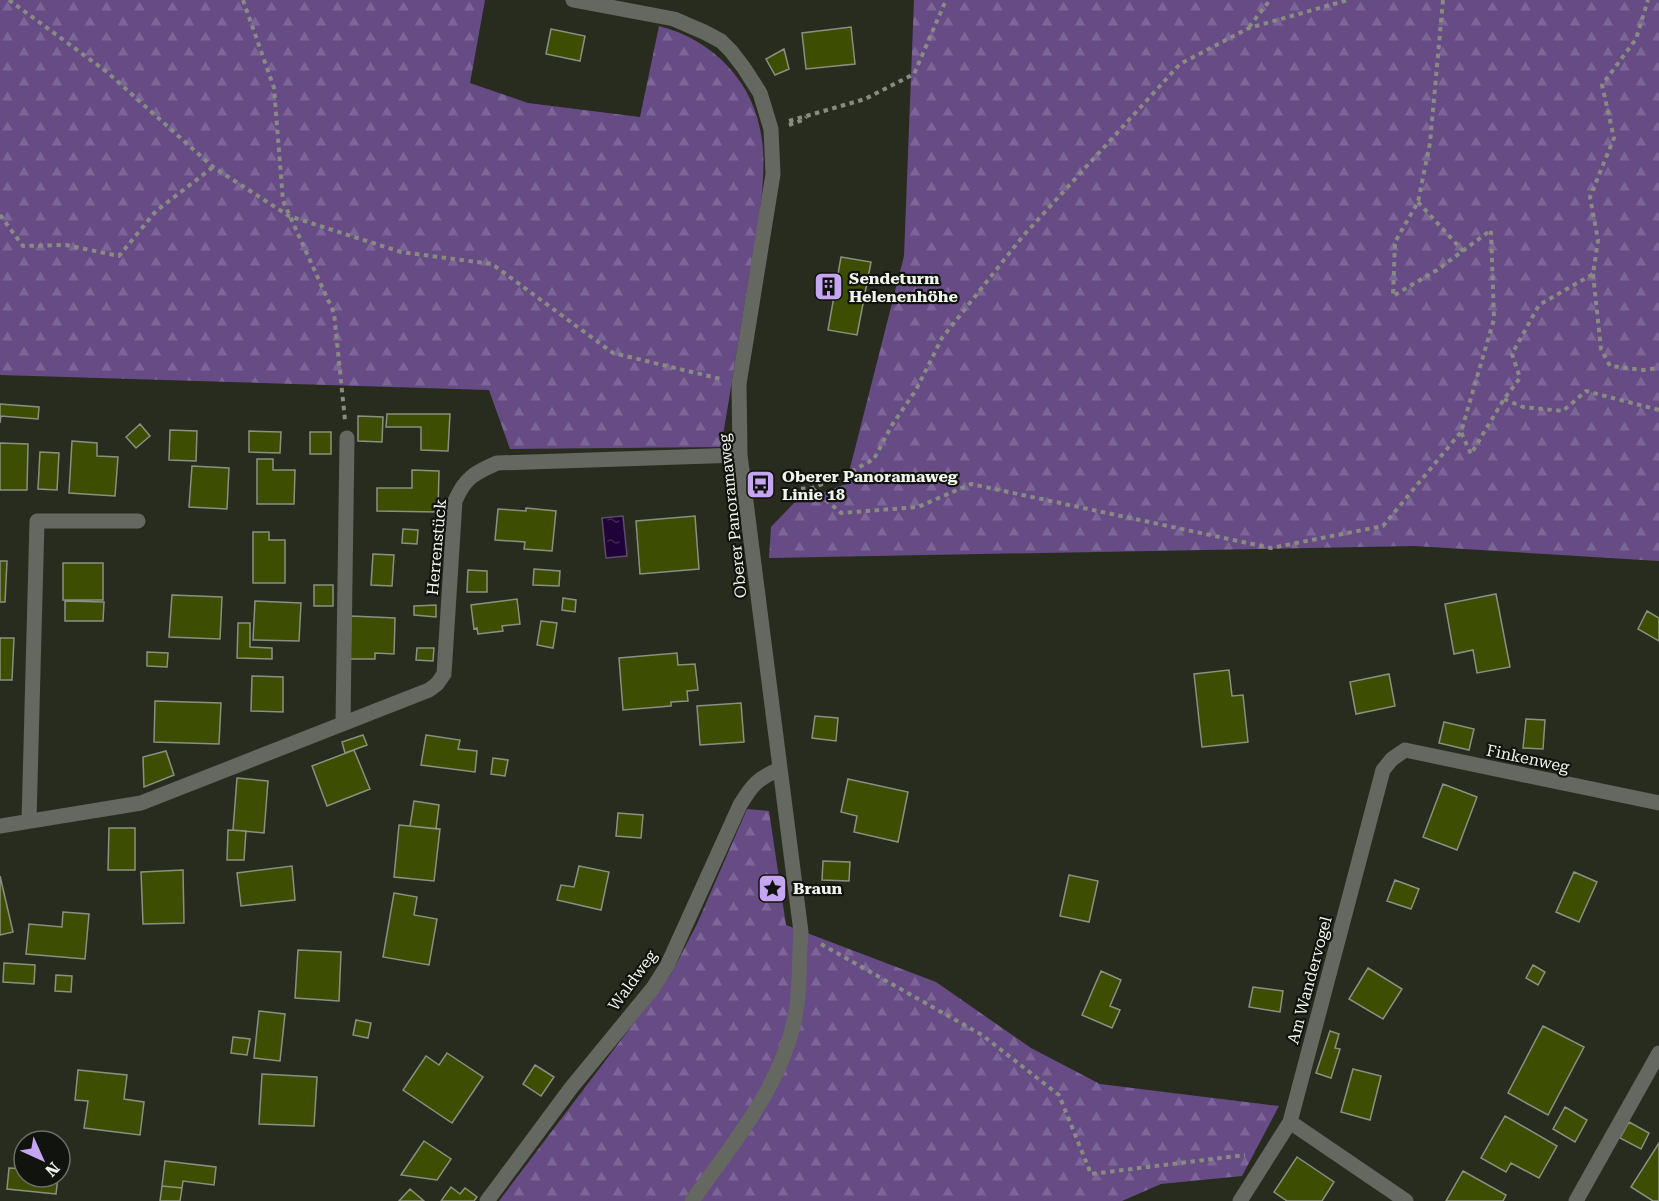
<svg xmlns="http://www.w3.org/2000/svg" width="1659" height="1201" font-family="'Roboto Serif',serif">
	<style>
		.forest { fill: url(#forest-firs) }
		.water { fill: url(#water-ripples); stroke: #5e4b6e; stroke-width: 1.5 }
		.building { fill: #3d4d01; stroke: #8a9081; stroke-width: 1.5 }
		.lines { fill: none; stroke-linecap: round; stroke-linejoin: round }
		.path { stroke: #888b81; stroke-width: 4; stroke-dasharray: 4.5 4.5; stroke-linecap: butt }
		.minor { stroke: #656761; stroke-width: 15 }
		.labels { text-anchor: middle; stroke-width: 4.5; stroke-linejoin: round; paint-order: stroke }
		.poi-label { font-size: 16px; font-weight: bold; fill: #f2f5ed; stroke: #11130e; text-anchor: start }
		.street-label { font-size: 16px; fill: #f2f5ed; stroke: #11130e }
	</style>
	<defs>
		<pattern id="forest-firs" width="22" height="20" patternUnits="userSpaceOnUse" patternTransform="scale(1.5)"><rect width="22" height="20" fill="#664b85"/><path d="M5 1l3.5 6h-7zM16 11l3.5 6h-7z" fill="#7c6697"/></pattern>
		<pattern id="water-ripples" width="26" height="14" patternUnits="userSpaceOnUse" patternTransform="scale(1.5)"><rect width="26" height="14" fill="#1f0237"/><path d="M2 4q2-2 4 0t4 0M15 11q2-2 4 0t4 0" fill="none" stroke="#402854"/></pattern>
	</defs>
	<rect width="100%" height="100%" fill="#282c1f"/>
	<!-- forest -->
	<path class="forest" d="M0,0H485L470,83L528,103L640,117L659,26C714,40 755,83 762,140C768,184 754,245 747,289C738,342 730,395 721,447L510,449L489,390L0,375Z
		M914,0H1659V561L1414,546L769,558L771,527L794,503L846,484L904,256Z
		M747,809L769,811L786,925L936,982L1031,1048L1100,1084L1279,1106L1242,1176L1161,1184L1122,1201H499L671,974L697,924Z"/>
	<!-- water -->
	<path class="water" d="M623,516L627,556L606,558L602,518Z"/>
	<!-- building -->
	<path class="building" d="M851,27L855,64L806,69L802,33Z
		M551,29L585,36L580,61L546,54Z
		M784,49L789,69L775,75L766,59Z
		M841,257L871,262L857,335L828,330Z
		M820 286a8 8 0 1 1 16 0a8 8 0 1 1-16 0Z
		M0,404L39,407L38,419L1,416L0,423Z
		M387,414H450L448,451L421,450V427H386Z
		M358,416L383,417L382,442L358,441Z
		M140,424L150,436L136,448L126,437Z
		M170,430L197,431L196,461L169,460Z
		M249,431L281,432L280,453L249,452Z
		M310,432H331V454H310Z
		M72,441L97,443V456L118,457L115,496L69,493Z
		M0,443L28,444L27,490H0Z
		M40,452L59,453L57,490L38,489Z
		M257,459H273V470H295L294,504H257Z
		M192,466L229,468L227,509L189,507Z
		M412,470L439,471L438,512L377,511V488H412Z
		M526,508L556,511L552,551L524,549L525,542L495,540L498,509L526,511Z
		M695,516L699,569L640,574L636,521Z
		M403,529L418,530L417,544L402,543Z
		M253,532H269V540H285V583H253Z
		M373,554L394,555L392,586L371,585Z
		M0,561H7L5,602H0Z
		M63,563H103V600H63Z
		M534,569L560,571L559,586L533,585Z
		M468,570L487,571V592H467Z
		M314,585H333V606H314Z
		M1496,594L1510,667L1477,673L1473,650L1454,654L1445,604Z
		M172,595L222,597L220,639L169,637Z
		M563,598L576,600L575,612L562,610Z
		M517,599L520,624L502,626L503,631L478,634L477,628L474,629L471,605Z
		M65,601L104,602L103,621H65Z
		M255,601L301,603L299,641L253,640Z
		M436,605V617L414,615V606Z
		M1647,611L1659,618V641L1638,629Z
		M351,616L395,618L394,654L375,653V659H350Z
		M541,621L557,623L553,648L537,645Z
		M238,623H250V647L272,648V659L237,658Z
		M0,638H14L12,680H0Z
		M417,648H434L433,661L416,660Z
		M147,652L168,653L167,667L147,666Z
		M677,653L678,665L695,664L698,690L687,691L688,701L671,702V706L623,710L619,658Z
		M1229,670L1232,696L1243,695L1248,742L1202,747L1194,674Z
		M1389,674L1395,706L1356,714L1350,682Z
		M252,676L283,677V712L251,711Z
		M155,701L221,703L219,744L154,742Z
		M741,703L744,742L700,745L697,706Z
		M815,716L838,718L836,741L812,738Z
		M1526,719L1545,720L1543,749L1523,748Z
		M1444,722L1474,729L1469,750L1439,743Z
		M363,735L367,745L345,753L342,742Z
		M426,735L460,740L458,749L477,751L475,772L421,765Z
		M354,750L370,789L327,806L312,766Z
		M166,751L174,775L144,787L143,757Z
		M493,758L508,760L505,776L491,774Z
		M237,778L268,781L264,833L233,830Z
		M848,779L908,792L898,842L854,832L857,816L841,812Z
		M1443,784L1477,797L1457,850L1423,837Z
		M414,801L439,805L436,829L410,826Z
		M618,813L643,815L641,838L616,836Z
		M399,825L440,829L434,881L394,877Z
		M109,828H135V870H108Z
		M228,830L246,831L244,860H227Z
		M823,861L850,862L849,881L822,880Z
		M292,866L295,900L241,906L237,873Z
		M579,866L609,872L601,910L557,900L561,885L574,887Z
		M183,870L184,923L143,924L141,872Z
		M1574,872L1597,882L1579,922L1556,912Z
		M1069,875L1098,881L1089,922L1060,916Z
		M0,876L13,932L0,935Z
		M1395,880L1419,889L1411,909L1387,901Z
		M394,893L417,897L414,915L437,919L429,965L383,957Z
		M63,912L89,914L85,959L26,954L29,924L62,927Z
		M298,950L341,952L339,1001L295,998Z
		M4,963L35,965L34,984L3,982Z
		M1533,965L1545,972L1538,985L1526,978Z
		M1368,968L1402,989L1383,1019L1349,999Z
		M1101,971L1121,980L1110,1006L1120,1010L1112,1028L1082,1015Z
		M56,975L72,976L71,992L55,991Z
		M1253,987L1283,991L1280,1012L1249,1007Z
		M259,1011L285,1014L280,1061L254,1058Z
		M356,1020L371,1023L368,1038L353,1035Z
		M1543,1026L1584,1047L1548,1115L1508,1093Z
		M1330,1031L1339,1034L1335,1048L1340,1049L1331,1078L1316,1073Z
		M233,1037L250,1039L247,1055L231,1053Z
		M447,1053L483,1077L452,1123L403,1090L426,1056L439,1065Z
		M535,1065L554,1077L541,1096L523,1084Z
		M1353,1069L1381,1076L1370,1120L1341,1112Z
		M78,1070L127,1075L124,1099L144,1102L140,1135L84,1128L88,1101L75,1100Z
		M262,1074L317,1077L314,1126L259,1124Z
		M1565,1107L1587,1120L1575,1142L1553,1129Z
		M1505,1116L1557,1146L1539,1178L1511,1163L1506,1172L1481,1158Z
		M1629,1122L1649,1133L1641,1149L1620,1138Z
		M424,1141L451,1159L437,1180L401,1175Z
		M1659,1143V1201H1653L1631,1187Z
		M1297,1157L1334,1182L1322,1201H1287L1274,1192Z
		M165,1161L216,1167L214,1185L183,1181L182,1188L162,1186Z
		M9,1168L24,1169V1177H58L56,1194L7,1189Z
		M1463,1171L1506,1195L1503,1201H1446Z
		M162,1186L182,1188L180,1201H160Z
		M451,1187L460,1194L465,1188L477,1197L474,1201H441Z
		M410,1189L424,1201H399Z"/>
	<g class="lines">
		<!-- path -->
		<path class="path" d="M9,0L107,72L213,167L289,216L401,252L492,264L613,353L721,379
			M243,0L274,88L283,201L334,313L345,420
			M1443,0L1430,143L1418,202L1395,242L1393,296L1437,270L1491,230L1494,319L1461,432L1471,454L1504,399L1520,378L1512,354L1539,305L1593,274L1598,240L1590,197L1614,138L1602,85L1636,39L1648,0
			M1249,27L1270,0
			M789,121L865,99L914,74L946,0
			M789,125L803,120L806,117
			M1418,202L1463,251
			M0,215L23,246L66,245L119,256L156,211L213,167
			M1593,274L1601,349L1610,366L1643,370L1659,368
			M1504,399L1523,407L1563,411L1586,391L1659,410
			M812,488L841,513L918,507L971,484L1271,548L1383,526L1461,432
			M783,490L812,488L845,475L874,459L892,425L916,390L942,338L1023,236L1180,64L1249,28L1348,0
			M821,944L982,1035L1059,1095L1091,1174L1245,1155"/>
		<!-- minor -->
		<path class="minor" d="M573,0L674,19L704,32L721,41L731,51L744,68L760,93L771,129L773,174L739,384L740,455L801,932C799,956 800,981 797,1005C787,1080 734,1142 692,1201
			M343,723L347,438
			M29,821L37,521H138
			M0,826L141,803L429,690L437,684L444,674L455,501C465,478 474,473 497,463L740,455
			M1290,1122L1406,1201
			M487,1201L571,1088L653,988L667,966L740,805C752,785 758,778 780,769
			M1240,1201L1290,1122L1383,770L1392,759L1405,750L1659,803
			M1576,1201L1659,1053"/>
	</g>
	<!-- icons -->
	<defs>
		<symbol id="building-square" viewBox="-11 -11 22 22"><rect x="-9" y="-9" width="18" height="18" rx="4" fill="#c6a6f0" stroke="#11130e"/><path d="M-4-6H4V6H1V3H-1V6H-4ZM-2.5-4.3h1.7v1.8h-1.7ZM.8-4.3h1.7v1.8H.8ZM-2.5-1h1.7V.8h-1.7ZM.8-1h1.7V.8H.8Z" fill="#111"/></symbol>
		<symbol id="bus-square" viewBox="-11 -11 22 22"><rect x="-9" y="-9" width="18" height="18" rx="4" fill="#c6a6f0" stroke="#11130e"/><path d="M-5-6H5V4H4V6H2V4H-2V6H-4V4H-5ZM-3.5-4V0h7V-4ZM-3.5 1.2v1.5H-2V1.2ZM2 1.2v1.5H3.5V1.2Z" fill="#111"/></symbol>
		<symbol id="sight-square" viewBox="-11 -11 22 22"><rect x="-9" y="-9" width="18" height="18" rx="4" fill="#c6a6f0" stroke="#11130e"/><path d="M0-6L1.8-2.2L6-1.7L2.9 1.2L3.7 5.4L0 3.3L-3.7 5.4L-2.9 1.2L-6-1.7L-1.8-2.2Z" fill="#111"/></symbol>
	</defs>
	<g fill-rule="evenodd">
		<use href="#building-square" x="812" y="270" width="33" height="33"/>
		<use href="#bus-square" x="744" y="468" width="33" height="33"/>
		<use href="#sight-square" x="756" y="872" width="33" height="33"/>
	</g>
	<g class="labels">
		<!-- poi labels -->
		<g class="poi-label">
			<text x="849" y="284">Sendeturm<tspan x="849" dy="18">Helenenhöhe</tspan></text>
			<text x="782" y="482">Oberer Panoramaweg<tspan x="782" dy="18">Linie 18</tspan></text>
			<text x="793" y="894">Braun</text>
		</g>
		<!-- street labels -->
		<g class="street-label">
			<text transform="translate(732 516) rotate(-96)" y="6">Oberer Panoramaweg</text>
			<text transform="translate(436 547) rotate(-85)" y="6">Herrenstück</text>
			<text transform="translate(1528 758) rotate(12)" y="6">Finkenweg</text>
			<text transform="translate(632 980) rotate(-54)" y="6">Waldweg</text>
			<text transform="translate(1309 980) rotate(-75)" y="6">Am Wandervogel</text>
		</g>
	</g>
	<!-- north arrow -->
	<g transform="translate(42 1159) rotate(135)"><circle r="28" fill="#11130e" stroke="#6b6d67" stroke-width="1.5"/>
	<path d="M0-4.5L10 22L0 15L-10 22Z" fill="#c6a6f0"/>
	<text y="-9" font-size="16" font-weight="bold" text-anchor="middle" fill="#f2f5ed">N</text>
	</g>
</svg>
